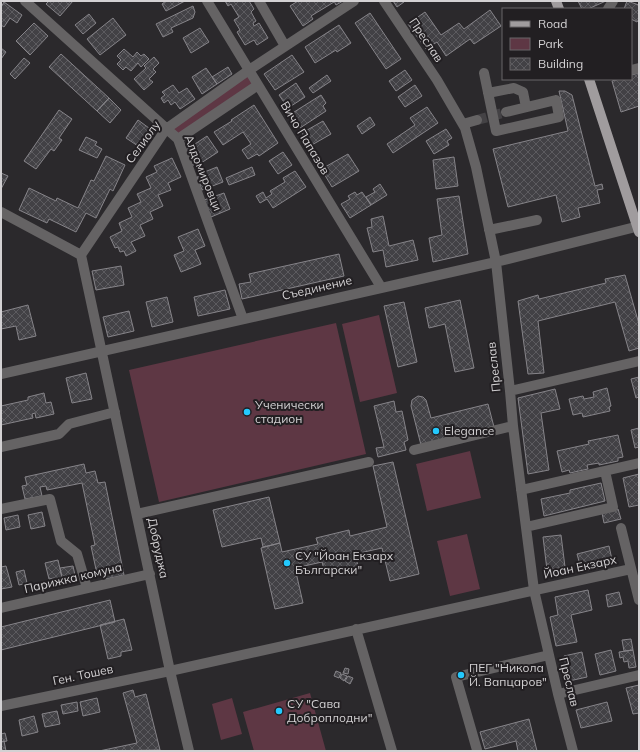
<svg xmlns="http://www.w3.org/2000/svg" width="640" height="752" font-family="Mulish,sans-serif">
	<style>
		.green { fill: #5e3744 }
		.building { fill: url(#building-cross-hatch); stroke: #868489 }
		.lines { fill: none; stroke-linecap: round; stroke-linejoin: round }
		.minor-tunnel { stroke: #444245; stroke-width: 10; stroke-dasharray: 10 5; stroke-linecap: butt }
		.minor { stroke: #656364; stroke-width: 10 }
		.major { stroke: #a09c9e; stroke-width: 10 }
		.poi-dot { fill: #23c9fe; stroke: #221f22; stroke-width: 1.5 }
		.labels { text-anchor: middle; stroke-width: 4; stroke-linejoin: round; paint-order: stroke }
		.street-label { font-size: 12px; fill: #d3d1d3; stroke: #221f22 }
		.poi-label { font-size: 12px; fill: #d3d1d3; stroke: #221f22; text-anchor: start }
	</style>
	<defs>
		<pattern id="building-cross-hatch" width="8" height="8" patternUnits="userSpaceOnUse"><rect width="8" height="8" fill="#424145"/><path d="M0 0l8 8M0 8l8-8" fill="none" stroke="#5c5b5f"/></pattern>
	</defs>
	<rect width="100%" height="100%" fill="#2b292c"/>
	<!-- green -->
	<path class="green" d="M249,70L258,85L178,139L166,129Z
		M379,315L397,393L360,402L342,324Z
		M336,323L366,454L159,502L129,370Z
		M470,451L481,498L427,511L416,464Z
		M467,534L480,589L450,596L437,541Z
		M310,693L326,751H254L243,712Z
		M232,698L242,734L221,740L212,704Z"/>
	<!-- building -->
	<path class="building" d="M49,1H73L60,16L46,4Z
		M166,1H185L166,11L162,4Z
		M225,1H249L254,9L251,12L256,21L253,23L254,26L259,23L268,38L257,45L254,40L245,45L237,32L240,30L234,20L239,17L231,4L228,6Z
		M298,1H334V2L311,16L313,19L303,26L290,6Z
		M334,1H343L336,5Z
		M393,1H403L404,2L397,7Z
		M578,1H606L588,9H582Z
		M627,1L639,5V19L637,22L631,19V9H624Z
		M4,2L22,15L17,23L10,18L4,27L1,25V7Z
		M193,6L195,12L193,18L171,28L173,32L163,37L156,24Z
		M490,10L501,26L474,44L470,39L446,56L437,42L426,49L408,24L425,12L441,35L459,23L464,29Z
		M370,13L401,59L386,69L355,23Z
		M89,14L96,23L83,34L75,25Z
		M113,18L126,35L100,55L87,39Z
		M34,23L48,36L30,55L16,41Z
		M339,25L351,43L337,52L336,50L315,63L305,47Z
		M200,28L209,42L191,53L183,38Z
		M1,48L6,52L1,59Z
		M124,49L133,57L137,52L141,56L144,54L149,59L141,67L138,63L131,71L126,67L123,70L117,64L121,60L117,56Z
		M61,54L109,98L97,111L49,67Z
		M292,55L304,72L275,90L264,74Z
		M154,57L159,63L153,69L156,72L149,79L153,82L144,90L134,79L146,68L144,66Z
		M24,58L30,63L15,79L10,74Z
		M228,67L232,74L217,84L212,77Z
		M206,68L217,84L202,94L192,77Z
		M405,70L412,80L396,91L389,81Z
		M639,73V106L621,112L612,81L619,79H631V75Z
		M327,75L331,81L313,93L309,88Z
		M296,83L305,97L288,108L279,95Z
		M173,85L179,93L187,88L195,99L180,109L175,102L171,105L168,100L164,103L161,98L165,95L162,92Z
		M415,85L422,96L405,107L398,97Z
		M559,91H565L572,95L595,186L602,184L603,189L597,190L600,203L578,208L580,217L562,222L556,195L508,207L493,149L568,131Z
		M321,95L326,103L323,106L326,111L300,128L291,114Z
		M109,98L121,110L110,123L97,111Z
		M254,105L278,143L259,156L257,154L248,159L242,150L251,144L243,132L223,145L214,132L232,121L231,120Z
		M427,107L438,123L393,153L387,144L415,125L410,118Z
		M59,110L72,119L59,138L62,140L54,151L51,149L36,169L24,161Z
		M370,117L375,125L362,134L357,126Z
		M138,120L153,131L141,148L126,138Z
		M323,121L331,134L310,146L302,133Z
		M446,129L452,138L447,141L449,145L434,154L426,141Z
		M207,136L218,152L198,165H192L186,150Z
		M86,137L97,142L95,145L102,149L97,158L79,150Z
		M283,152L292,165L278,174L269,161Z
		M348,154L359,171L332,187L323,172L327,170L325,167Z
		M106,156L125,165L113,191L110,189L96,218L86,213L76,232L49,219L47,223L19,210L29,188L56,201L57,198L78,208L91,180L94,181Z
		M454,157L458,186L436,189L433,160Z
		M172,158L181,177L168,183L171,190L158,195L163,206L150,212L153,219L140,225L145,236L131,242L136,251L126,256L124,251L120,252L118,247L115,248L110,237L122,231L119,223L132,217L128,208L141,202L137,194L151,188L146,177L157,172L154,166Z
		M217,167L223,182L202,190L197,177L203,176L202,173Z
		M252,167L255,175L229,185L226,178Z
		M295,171L306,187L273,208L267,199L260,203L256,196L263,192L266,198L272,194L270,191L285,182L283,178Z
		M1,173L8,176L1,189Z
		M380,184L387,195L371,205L366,197L375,192L373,189Z
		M355,192L357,195L362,192L371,205L350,218L341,204L350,199L348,196Z
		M224,193L230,209L211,217L204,200Z
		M459,196L468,254L433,262L429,238L442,235L437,199Z
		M383,216L389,246L413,240L418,260L386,267L383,250L373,252L367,228L372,227L371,219Z
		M198,229L205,246L195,250L201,264L181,272L174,255L184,251L178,237Z
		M339,254L344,276L242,299L239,284L251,282L249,274Z
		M121,266L124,285L96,290L92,271Z
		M625,275L639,324V348L629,351L615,302L538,321L544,373L528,374L518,301L538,295L539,299L606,283L605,279Z
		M225,290L230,309L198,316L194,297Z
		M167,297L173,322L152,327L146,302Z
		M460,300L474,368L455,372L445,324L429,328L425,308Z
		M404,302L417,362L398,367L384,306Z
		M28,305L36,336L19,340L16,326L1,329V312Z
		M129,311L134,331L108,337L103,317Z
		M86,373L92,399L72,403L66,378Z
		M639,377V397L636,398L631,379Z
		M607,388L611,406L609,407L610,411L583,417L582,413L573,415L569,399L583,396L584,399L594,397L593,392Z
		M555,389L560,409L541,413L549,470L528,474L518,398Z
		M44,393L46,403L51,402L54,414L36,418L35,413L32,414L33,418L1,425V406L28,400V397Z
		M418,396L423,397L426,400L431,418L488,404L494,427L421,445L411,406L412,400Z
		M394,401L396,412L402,411L408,440L404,442L406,450L378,457L376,448L384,447L374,406Z
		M639,428V447L635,448L631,430Z
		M618,435L623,457L618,458V461L599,465V463L587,465L588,469L570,473L569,470L562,472L557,451L589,444L588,441Z
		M393,462L419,574L390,581L382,548L355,554L358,566L325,573L322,562L295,568L303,603L275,609L261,548L280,543L282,552L318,544L316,538L349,530L350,536L387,527L373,466Z
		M84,464L86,473L95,471L98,483L105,482L124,575L106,579L105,573L97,574L91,546L95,545L82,483L47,490L46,486L40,487L42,496L25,499L22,486L27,485L25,477Z
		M639,474V505L629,507L623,478Z
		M601,483L605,501L544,516L541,499L570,493V490Z
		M269,497L280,543L263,547L261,538L222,547L213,510Z
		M618,509L621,519L604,523L602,513Z
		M42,512L45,526L31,529L28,515Z
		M18,515L20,527L6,530L4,518Z
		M561,535L565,567L547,570L543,537Z
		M609,546L613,564L585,571L583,565H580L577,554Z
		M58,560L63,582L55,584L54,578L49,579L45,563Z
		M6,566L12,587L1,589V567Z
		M73,566L76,580L63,582L60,568Z
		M24,570L27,583L19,585L16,572Z
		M588,590L592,610L571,615L577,642L556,646L550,617L558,615L555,597Z
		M619,592L622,604L608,607L606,595Z
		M110,600L115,622L1,650V627Z
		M124,619L132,650L121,652V656L108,659L100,625Z
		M631,639L633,650L624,651L622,640Z
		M611,650L616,671L600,675L595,654Z
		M633,650L636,667L629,668L628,661L624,662L623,657L620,658L619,652Z
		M582,652L587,677L569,681L564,656Z
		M345,668L349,669L348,674L343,673Z
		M336,671L341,673L339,678L334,676Z
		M342,674L347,676L344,681L340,678Z
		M348,676L353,678L350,684L345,681Z
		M639,685V713L633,714L626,688Z
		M133,690L135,697L146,694L160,750L99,751L137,743L123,693Z
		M97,698L100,712L83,716L80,702Z
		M77,702L78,711L63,714L61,705Z
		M607,702L612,721L581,728L576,710Z
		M57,711L60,724L45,727L42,714Z
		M34,716L38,732L22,736L19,720Z
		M529,719L537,751H518L516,741L485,749L480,732Z
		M5,733L7,741L1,742V734Z
		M4,741L6,751H1V742Z"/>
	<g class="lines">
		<!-- minor-tunnel -->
		<path class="minor-tunnel" d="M477,120L506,112"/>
		<!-- minor -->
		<path class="minor" d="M25,1L178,139L243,319
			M207,1L381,287
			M259,1L285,46
			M384,1L437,80L465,128L476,167L496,262L510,391L513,426L534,590L558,694L573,751
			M608,9L613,1
			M631,70L639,68
			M484,73L496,131L559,117L556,100L506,112
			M488,93L514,88L523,92L526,107
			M463,124L477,120
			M178,139L258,85
			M1,212L81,255
			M489,230L537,220
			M1,374L496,262L639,226
			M510,391L639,361
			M1,447L59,434L69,424L115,412
			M414,450L513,426
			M521,490L639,463
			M1,509L50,499L61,541L77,554L87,588
			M137,514L369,462
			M526,527L613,507L605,471
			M621,528L639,600
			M1,608L150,574
			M356,629L392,751
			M558,694L639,675
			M1,706L170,671L631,569
			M477,750L456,677L549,655
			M189,751L170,671L81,255L166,129L249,70L354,1"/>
		<!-- major -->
		<path class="major" d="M556,1L559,9
			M589,79L639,232"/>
	</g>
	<!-- markers -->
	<g class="poi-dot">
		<circle cx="247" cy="412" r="4"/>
		<circle cx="436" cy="431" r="4"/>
		<circle cx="287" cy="563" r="4"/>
		<circle cx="461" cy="675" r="4"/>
		<circle cx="279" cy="711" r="4"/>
	</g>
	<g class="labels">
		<!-- street labels -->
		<g class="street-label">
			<text transform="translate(426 40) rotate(56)" y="4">Преслав</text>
			<text transform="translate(305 138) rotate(59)" y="4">Вичо Папазов</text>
			<text transform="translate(143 142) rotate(-54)" y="4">Селиолу</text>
			<text transform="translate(203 173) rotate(68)" y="4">Алдомировци</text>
			<text transform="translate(317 288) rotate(-13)" y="4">Съединение</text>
			<text transform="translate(494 367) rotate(-96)" y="4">Преслав</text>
			<text transform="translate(158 548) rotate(78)" y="4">Добруджа</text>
			<text transform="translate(580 567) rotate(-12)" y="4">Йоан Екзарх</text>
			<text transform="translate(73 578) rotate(-13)" y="4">Парижка комуна</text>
			<text transform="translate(83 675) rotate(-12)" y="4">Ген. Тошев</text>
			<text transform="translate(569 682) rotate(76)" y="4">Преслав</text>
		</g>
		<!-- poi labels -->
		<g class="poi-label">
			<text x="255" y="409">Ученически<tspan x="255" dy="14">стадион</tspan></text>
			<text x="444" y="435">Elegance</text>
			<text x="295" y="560">СУ "Йоан Екзарх<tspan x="295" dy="14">Български"</tspan></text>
			<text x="469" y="672">ПЕГ "Никола<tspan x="469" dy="14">Й. Вапцаров"</tspan></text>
			<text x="287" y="708">СУ "Сава<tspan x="287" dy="14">Доброплодни"</tspan></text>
		</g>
	</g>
	<!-- border -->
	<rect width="640" height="752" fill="none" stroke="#d3d1d3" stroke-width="4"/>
	<!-- legend -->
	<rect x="502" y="8" width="130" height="72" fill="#221f22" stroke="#696669"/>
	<rect x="510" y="21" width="20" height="6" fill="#a09c9e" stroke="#696669"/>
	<text x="538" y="28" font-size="12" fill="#d3d1d3">Road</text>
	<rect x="510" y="38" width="20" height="12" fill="#5e3744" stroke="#696669"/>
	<text x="538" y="48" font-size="12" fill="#d3d1d3">Park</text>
	<rect x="510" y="58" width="20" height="12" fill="url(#building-cross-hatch)" stroke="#696669"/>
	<text x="538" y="68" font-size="12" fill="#d3d1d3">Building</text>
</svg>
